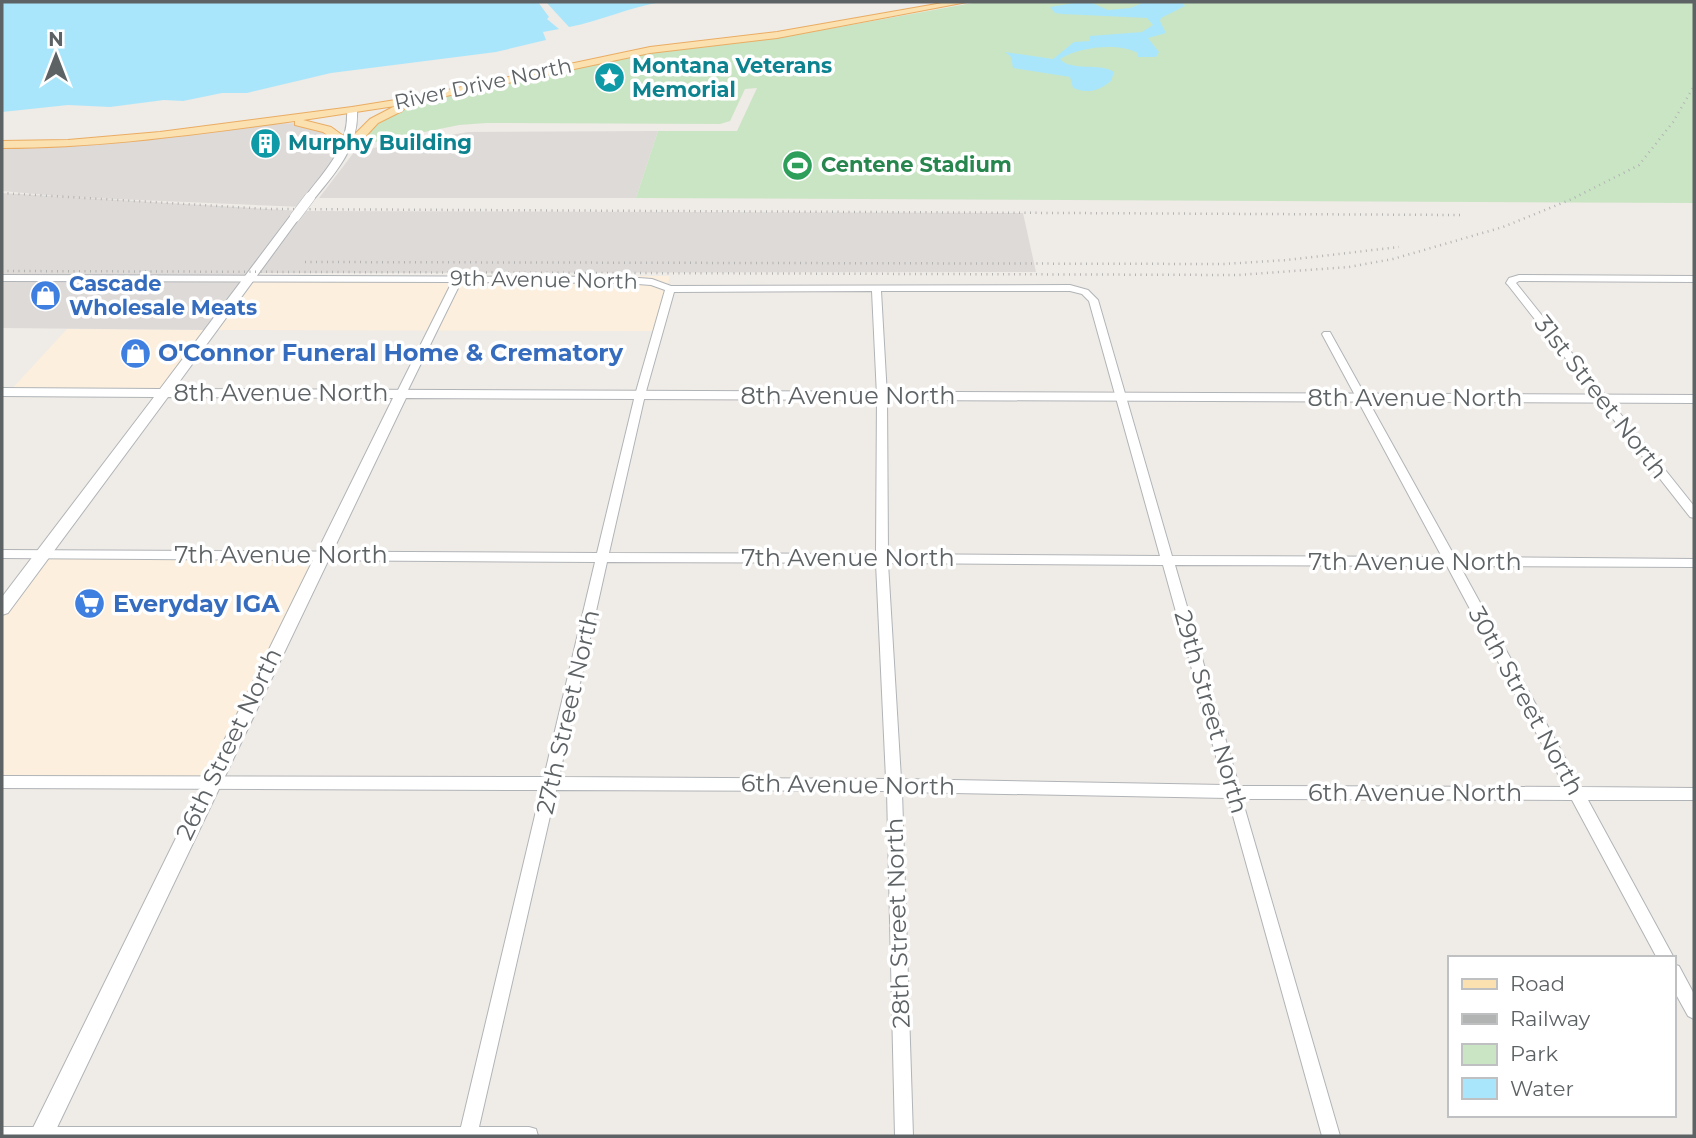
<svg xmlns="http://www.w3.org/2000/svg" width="1696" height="1138" font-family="Montserrat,sans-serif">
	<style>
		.commercial { fill: #fcefdd }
		.industrial { fill: #dedad8 }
		.green { fill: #cae5c4 }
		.water { fill: #aae6fb }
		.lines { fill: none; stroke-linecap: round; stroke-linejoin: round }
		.minor-casing { stroke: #b1b4b7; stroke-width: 2 }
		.tertiary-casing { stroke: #b1b4b7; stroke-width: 2 }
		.primary-casing { stroke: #eaac63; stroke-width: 2 }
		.minor { fill: #fff; fill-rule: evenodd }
		.tertiary { fill: #fff; fill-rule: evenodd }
		.primary { fill: #fbe1af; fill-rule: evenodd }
		.rail { stroke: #b2b3b3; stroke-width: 2.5; stroke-dasharray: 1 4.5; stroke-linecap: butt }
		.tertiary-bridge-casing { stroke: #b1b4b7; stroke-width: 11; stroke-linecap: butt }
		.tertiary-bridge { stroke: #fff; stroke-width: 10 }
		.labels { text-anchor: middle; stroke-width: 7; stroke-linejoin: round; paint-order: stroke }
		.far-culture-label { font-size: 21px; font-weight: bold; fill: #0d838f; stroke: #fff; text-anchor: start }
		.far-street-label { font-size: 21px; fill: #5d6265; stroke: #fff }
		.far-leisure-label { font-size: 21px; font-weight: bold; fill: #27864d; stroke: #fff; text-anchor: start }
		.far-shop-label { font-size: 21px; font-weight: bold; fill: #366cbe; stroke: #fff; text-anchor: start }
		.shop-label { font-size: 24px; font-weight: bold; fill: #366cbe; stroke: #fff; text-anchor: start }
		.street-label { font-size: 24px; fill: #5d6265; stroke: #fff }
	</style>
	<rect width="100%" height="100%" fill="#efebe6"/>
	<!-- commercial -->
	<path class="commercial" d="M670,276L657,331L211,330L163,393L9,392L67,329L210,330L248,278Z
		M42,554L321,555L210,783L2,781V609Z"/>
	<!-- industrial -->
	<path class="industrial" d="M302,123L315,125L349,147L303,207L69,197L2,191V145L261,124Z
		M658,131L636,198H319L355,151L468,132Z
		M2,193L300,211L1023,213L1036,272L253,273L210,330L2,328Z"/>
	<!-- green -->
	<path class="green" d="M978,2H1694V203L636,198L658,131H737L757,88L745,89L730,121L720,124L486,123L459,125L375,142H367L362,138C378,119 402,109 425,100L618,58L692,46L784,37Z"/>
	<!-- water -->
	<path class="water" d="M2,2H538L549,17L547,19L559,29L543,32L546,40L496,52L331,73L247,93H222L183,101L164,100L110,107L68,105L2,112Z
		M546,2H662C629,7 601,21 569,27Z
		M1080,2H1090L1108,10L1130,8L1145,2H1182L1185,6L1161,18L1160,21L1166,33L1148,38L1159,52L1156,57H1138V53C1118,42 1078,47 1060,59C1072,72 1099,62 1114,72L1111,81C1099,91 1088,94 1073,88L1070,77L1013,68L1011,57L1005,52L1053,59L1074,42L1090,41V36L1142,32L1153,25L1147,18L1062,14L1055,13L1050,7Z"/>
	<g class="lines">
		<defs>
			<path id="minor" d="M2,275L625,277L652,279L671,286L1070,285L1088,290L1098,300L1172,556L1442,557L1322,334L1324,332H1330L1455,557L1694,559V567L1460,566L1581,787L1694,788V800H1588L1674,958L1673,960V958H1657L1572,800L1242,799L1340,1136H1322L1228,798L902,792L913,1136H895L887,791L556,790L479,1127H529L536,1129L538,1136H2V1127H461L541,790L2,788V776L544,777L595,562L2,558V550L597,553L635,395L665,290L651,285L625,283L461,282L406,394L401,397L396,394L452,282L2,281ZM872,291L877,396L876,554L609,553L645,395L674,292ZM881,291H1070L1082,294L1089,301L1160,556L888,554L887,396ZM607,562L876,563L886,779L559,777ZM888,563L1163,565L1224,785L901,779ZM1175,565L1447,566L1565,787L1239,786Z
				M1519,275L1694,276V282L1519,281L1516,283L1694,506V518L1690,517L1508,285L1506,283L1509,278Z
				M1673,964L1679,966L1694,994V1019L1688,1016L1673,989Z"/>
			<path id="tertiary" d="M352,107L357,110C359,147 336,172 314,199H306L305,197C326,169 349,148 347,110Z
				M295,214L300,217L174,389L1694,395V403L406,398L53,1136H29L393,398L168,397L8,613L2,615V597L154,397L2,396V388L160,389L291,215Z"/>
			<path id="primary" d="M948,2H967L777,38L650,53L399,106L404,109L402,111L378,123L353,150L349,151L323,132L295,125V121C197,134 100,148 2,148V141L68,140L160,132L352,107L414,97L650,47L777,32ZM395,106L370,119L349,140L331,127L303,120Z"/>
		</defs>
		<!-- minor casing -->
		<use href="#minor" class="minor-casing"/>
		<!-- tertiary casing -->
		<use href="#tertiary" class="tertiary-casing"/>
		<!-- primary casing -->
		<use href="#primary" class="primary-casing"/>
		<!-- minor -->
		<use href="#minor" class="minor"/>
		<!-- tertiary -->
		<use href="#tertiary" class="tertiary"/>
		<!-- primary -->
		<use href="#primary" class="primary"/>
		<!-- rail -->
		<path class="rail" d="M2,193L269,209L1460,215
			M305,262L1224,264L1287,260L1399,247
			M2,271L1238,275L1349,267L1393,259L1503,227L1572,199L1639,165L1673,122L1694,86"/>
		<defs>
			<path id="tertiary-bridge" d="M295,217L310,197"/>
		</defs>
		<!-- tertiary-bridge casing -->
		<use href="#tertiary-bridge" class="tertiary-bridge-casing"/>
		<!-- tertiary-bridge -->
		<use href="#tertiary-bridge" class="tertiary-bridge"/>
	</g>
	<!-- icons -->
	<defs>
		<symbol id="sight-disc" viewBox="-11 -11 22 22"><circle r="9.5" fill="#0f9aa8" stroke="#fff"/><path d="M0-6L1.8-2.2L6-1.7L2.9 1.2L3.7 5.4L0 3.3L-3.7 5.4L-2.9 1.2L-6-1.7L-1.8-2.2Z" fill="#fff"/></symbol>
		<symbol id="building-disc" viewBox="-11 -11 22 22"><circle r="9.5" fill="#0f9aa8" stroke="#fff"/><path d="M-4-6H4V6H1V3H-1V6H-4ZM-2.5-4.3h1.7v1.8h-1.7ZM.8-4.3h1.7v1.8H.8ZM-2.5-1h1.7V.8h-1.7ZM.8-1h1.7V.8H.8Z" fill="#fff"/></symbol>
		<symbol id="stadium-disc" viewBox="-11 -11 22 22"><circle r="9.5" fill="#2e9e5b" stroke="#fff"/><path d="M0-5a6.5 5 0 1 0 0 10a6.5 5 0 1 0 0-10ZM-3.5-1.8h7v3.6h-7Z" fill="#fff"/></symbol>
		<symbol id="shop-disc" viewBox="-11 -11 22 22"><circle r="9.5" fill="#3f7fe0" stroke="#fff"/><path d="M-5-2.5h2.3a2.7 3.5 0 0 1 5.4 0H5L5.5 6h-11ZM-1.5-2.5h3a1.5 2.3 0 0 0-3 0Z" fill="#fff"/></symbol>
		<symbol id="supermarket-disc" viewBox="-11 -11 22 22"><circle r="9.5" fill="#3f7fe0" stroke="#fff"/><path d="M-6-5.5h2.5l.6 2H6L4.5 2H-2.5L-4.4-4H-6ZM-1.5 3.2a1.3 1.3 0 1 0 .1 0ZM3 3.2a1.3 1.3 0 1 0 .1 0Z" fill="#fff"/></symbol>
	</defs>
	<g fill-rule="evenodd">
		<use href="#sight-disc" x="592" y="60" width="35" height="35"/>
		<use href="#building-disc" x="248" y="126" width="35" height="35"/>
		<use href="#stadium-disc" x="780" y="148" width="35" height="35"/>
		<use href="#shop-disc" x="28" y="278" width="35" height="35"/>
		<use href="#shop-disc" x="118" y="336" width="35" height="35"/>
		<use href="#supermarket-disc" x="72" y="586" width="35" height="35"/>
	</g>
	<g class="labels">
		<!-- far-culture labels -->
		<g class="far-culture-label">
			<text x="632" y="73">Montana Veterans<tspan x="632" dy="24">Memorial</tspan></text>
			<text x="288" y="150">Murphy Building</text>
		</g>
		<!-- far-street labels -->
		<g class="far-street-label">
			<text transform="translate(483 84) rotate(-12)" y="7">River Drive North</text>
			<text transform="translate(544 280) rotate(1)" y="7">9th Avenue North</text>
		</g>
		<!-- far-leisure labels -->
		<g class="far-leisure-label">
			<text x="821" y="172">Centene Stadium</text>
		</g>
		<!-- far-shop labels -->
		<g class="far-shop-label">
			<text x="69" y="291">Cascade<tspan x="69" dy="24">Wholesale Meats</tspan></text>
		</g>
		<!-- shop labels -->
		<g class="shop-label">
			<text x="158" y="361">O'Connor Funeral Home &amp; Crematory</text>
			<text x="113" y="612">Everyday IGA</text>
		</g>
		<!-- street labels -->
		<g class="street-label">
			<text x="281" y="401">8th Avenue North</text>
			<text x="848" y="404">8th Avenue North</text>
			<text transform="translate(1601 397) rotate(52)" y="8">31st Street North</text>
			<text x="1415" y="406">8th Avenue North</text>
			<text x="281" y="563">7th Avenue North</text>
			<text x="848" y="566">7th Avenue North</text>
			<text x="1415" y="570">7th Avenue North</text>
			<text transform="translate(1526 701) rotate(61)" y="8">30th Street North</text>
			<text transform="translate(568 712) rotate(-77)" y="8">27th Street North</text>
			<text transform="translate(1211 712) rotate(74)" y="8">29th Street North</text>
			<text transform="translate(229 744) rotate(-64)" y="8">26th Street North</text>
			<text transform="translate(848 785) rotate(1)" y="8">6th Avenue North</text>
			<text x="1415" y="801">6th Avenue North</text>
			<text transform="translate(898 923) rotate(-92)" y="8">28th Street North</text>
		</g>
	</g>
	<!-- border -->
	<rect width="1696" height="1138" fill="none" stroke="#5d6265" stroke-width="7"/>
	<!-- legend -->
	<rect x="1448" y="956" width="228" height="161" fill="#ffffff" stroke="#bec0c1" stroke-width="2"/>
	<rect x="1462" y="979" width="35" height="10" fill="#fbe1af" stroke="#bec0c1" stroke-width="2"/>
	<text x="1510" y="991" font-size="21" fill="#5d6265">Road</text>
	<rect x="1462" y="1014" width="35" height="10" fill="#b2b3b3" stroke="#bec0c1" stroke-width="2"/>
	<text x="1510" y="1026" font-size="21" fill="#5d6265">Railway</text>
	<rect x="1462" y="1044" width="35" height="21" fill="#cae5c4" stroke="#bec0c1" stroke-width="2"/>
	<text x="1510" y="1061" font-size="21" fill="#5d6265">Park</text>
	<rect x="1462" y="1078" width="35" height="21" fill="#aae6fb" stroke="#bec0c1" stroke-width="2"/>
	<text x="1510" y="1096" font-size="21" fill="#5d6265">Water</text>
	<!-- north arrow -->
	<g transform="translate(56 56)" stroke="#ffffff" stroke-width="5" paint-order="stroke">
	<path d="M0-5L12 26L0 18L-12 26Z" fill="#5d6265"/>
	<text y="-10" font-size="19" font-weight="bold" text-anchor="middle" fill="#5d6265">N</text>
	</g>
</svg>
